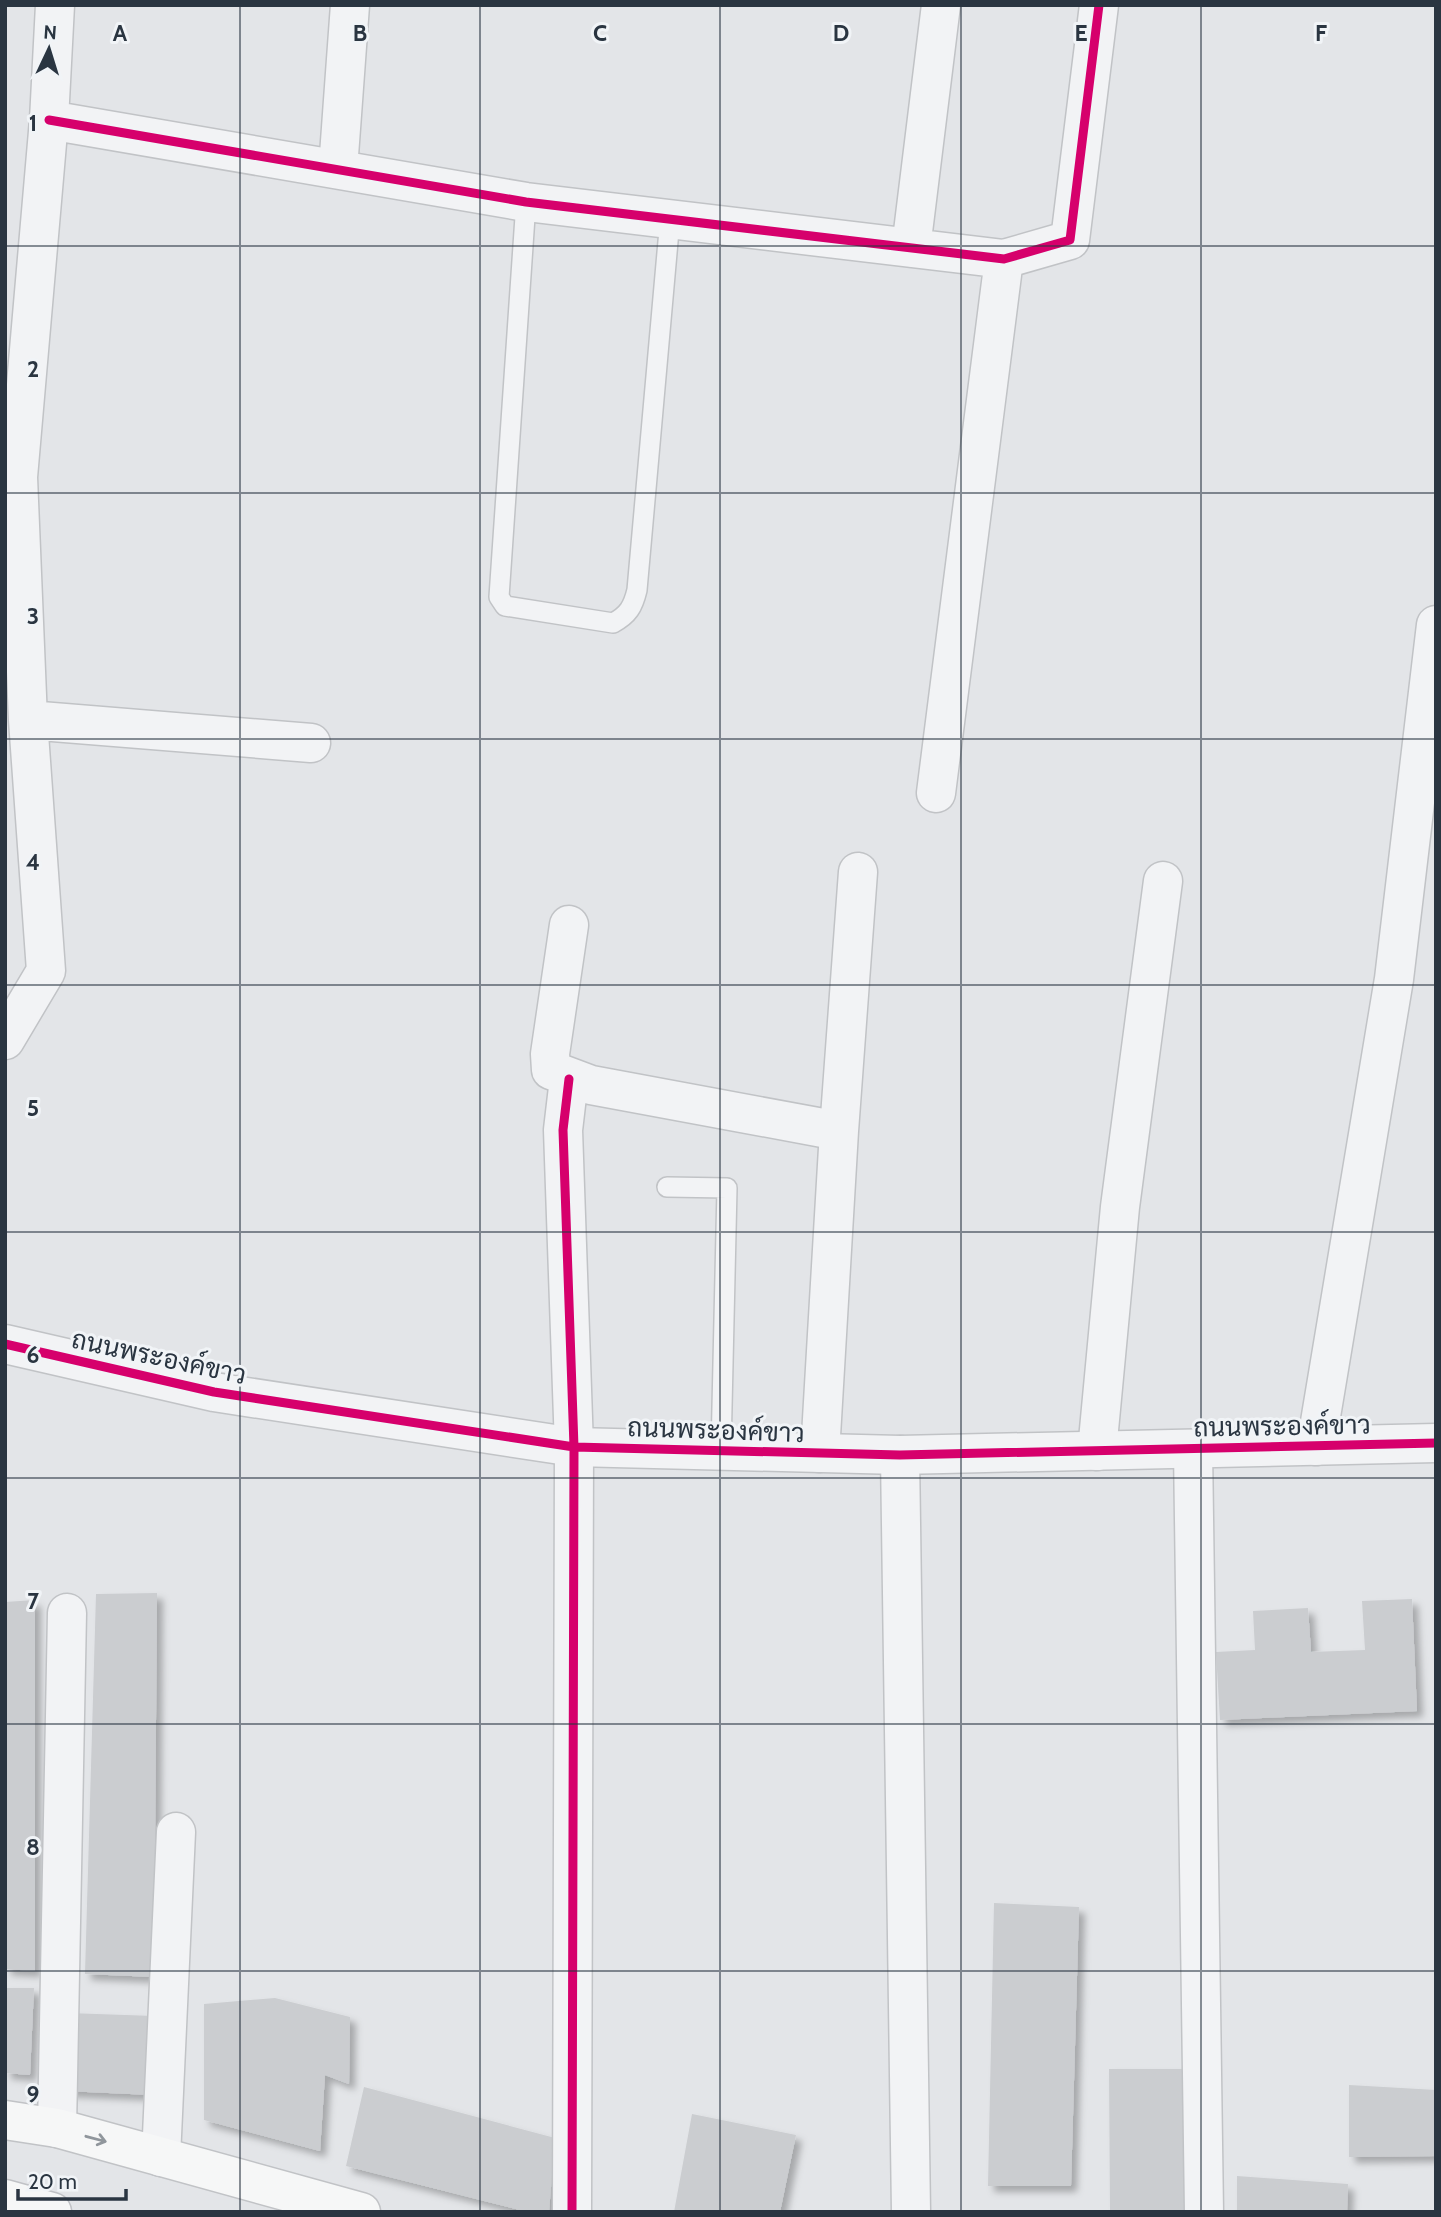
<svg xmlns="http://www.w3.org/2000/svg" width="1441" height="2217" font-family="Cabin,Sarabun,sans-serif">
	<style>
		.building { fill: #cbcdd0; filter: url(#shadow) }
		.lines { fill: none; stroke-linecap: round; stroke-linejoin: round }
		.service-casing { stroke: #c1c3c6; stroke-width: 22 }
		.minor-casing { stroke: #c1c3c6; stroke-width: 41 }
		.tertiary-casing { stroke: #c1c3c6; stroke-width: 41 }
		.secondary-casing { stroke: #c1c3c6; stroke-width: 41 }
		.primary-casing { stroke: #c0c2c6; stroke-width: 41 }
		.service { stroke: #f2f3f5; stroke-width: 19 }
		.minor { stroke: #f2f3f5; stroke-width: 38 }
		.tertiary { stroke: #f2f3f5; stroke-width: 38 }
		.secondary { stroke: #f6f7f7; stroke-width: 38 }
		.primary { stroke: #f6f7f7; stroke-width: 38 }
		.cycleway-casing { stroke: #f1f4f7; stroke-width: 13 }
		.cycleway { stroke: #d6006c; stroke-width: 9 }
		.oneway { stroke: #90969c }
		.grid { fill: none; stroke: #2a3541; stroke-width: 2; stroke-opacity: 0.55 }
		.labels { text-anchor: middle; stroke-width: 6; stroke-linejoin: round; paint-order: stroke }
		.street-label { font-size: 26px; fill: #2a3541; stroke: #f1f4f7 }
		.grid-label { font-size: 23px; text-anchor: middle; font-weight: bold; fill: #2a3541; stroke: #f1f4f7; stroke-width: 6; stroke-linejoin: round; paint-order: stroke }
	</style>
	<defs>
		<filter id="shadow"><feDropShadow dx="6" dy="6" stdDeviation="3.5" flood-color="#0004"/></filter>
	</defs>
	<rect width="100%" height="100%" fill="#e3e5e8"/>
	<!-- building -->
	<path class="building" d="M157,1593L154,1977L85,1974L96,1594Z
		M1412,1599L1417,1711L1220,1720L1216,1652L1255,1650L1253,1611L1308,1608L1311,1652L1365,1650L1362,1601Z
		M35,1600V1971L5,1969V1602Z
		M994,1903L1079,1907L1071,2186H988Z
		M5,1988H34L30,2075L5,2073Z
		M275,1998L350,2017L349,2084L325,2075L320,2151L204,2120V2004Z
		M68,2013L154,2016L152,2095L65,2091Z
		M1109,2069H1186V2212H1110Z
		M1349,2085L1436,2090V2156L1349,2157Z
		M364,2087L555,2138L549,2212H528L346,2166Z
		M692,2114L796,2135L780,2212H674Z
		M1237,2176L1348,2184L1347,2212H1237Z"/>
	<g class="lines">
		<defs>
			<path id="service" d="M526,202L499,597L505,606L613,623C628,615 633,607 637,590L670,219
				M667,1187L727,1188L721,1451"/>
			<path id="minor" d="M49,120L526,202L1004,259L1070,240L1099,5
				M338,169L350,5
				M911,248L941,5
				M28,720L311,743
				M936,793L1004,259
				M569,925L550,1054L551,1070L591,1085L839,1131L820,1453
				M5,1040L46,971L28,720L18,477L49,120L55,5
				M569,1079L563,1130L574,1447L572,2212
				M839,1131L858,872
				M1316,1446L1394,979L1436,625
				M1193,1449L1204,2212
				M1097,1451L1120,1207L1163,881
				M900,1455L911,2212
				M57,2128L67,1613
				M161,2157L176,1832"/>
			<path id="tertiary" d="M5,1344L214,1392L574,1447L900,1455L1436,1443"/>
			<path id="secondary" d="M5,2120L57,2128L361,2212"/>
			<path id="primary" d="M5,2199L52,2212"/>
		</defs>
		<!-- service casing -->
		<use href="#service" class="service-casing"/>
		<!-- minor casing -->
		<use href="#minor" class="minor-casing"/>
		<!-- tertiary casing -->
		<use href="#tertiary" class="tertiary-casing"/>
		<!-- secondary casing -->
		<use href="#secondary" class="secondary-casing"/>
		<!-- primary casing -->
		<use href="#primary" class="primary-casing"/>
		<!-- service -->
		<use href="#service" class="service"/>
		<!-- minor -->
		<use href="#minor" class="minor"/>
		<!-- tertiary -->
		<use href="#tertiary" class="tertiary"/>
		<!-- secondary -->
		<use href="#secondary" class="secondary"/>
		<!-- primary -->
		<use href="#primary" class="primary"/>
		<defs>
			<path id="cycleway" d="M49,120L526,202L1004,259L1070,240L1099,5
				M569,1079L563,1130L574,1447L572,2212
				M5,1344L214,1392L574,1447L900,1455L1436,1443"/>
		</defs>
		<!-- cycleway casing -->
		<use href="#cycleway" class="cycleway-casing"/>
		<!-- cycleway -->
		<use href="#cycleway" class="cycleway"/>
	</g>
	<!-- one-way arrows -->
	<defs><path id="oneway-shaft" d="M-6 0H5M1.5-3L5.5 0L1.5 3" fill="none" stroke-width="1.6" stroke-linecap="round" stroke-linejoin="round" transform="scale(1.75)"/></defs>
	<use class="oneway" href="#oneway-shaft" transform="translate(96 2139) rotate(15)"/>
	<!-- grid -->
	<path class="grid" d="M240,5V2212M480,5V2212M720,5V2212M961,5V2212M1201,5V2212M5,246H1436M5,493H1436M5,739H1436M5,985H1436M5,1232H1436M5,1478H1436M5,1724H1436M5,1971H1436"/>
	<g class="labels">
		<!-- street labels -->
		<g class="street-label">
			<text transform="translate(159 1357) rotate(12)" y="9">ถนนพระองค์ขาว</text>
			<text transform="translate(1282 1426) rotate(-1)" y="9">ถนนพระองค์ขาว</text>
			<text transform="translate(716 1430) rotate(2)" y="9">ถนนพระองค์ขาว</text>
		</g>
	</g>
	<g class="grid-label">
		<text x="120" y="41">A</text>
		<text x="360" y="41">B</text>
		<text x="600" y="41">C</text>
		<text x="841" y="41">D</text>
		<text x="1081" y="41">E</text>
		<text x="1321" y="41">F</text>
		<text x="33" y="131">1</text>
		<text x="33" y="377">2</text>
		<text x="33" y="624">3</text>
		<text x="33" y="870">4</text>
		<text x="33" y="1116">5</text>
		<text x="33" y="1363">6</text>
		<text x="33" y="1609">7</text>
		<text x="33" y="1855">8</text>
		<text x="33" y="2102">9</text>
	</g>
	<!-- border -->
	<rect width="1441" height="2217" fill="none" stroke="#2a3541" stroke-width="14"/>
	<!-- north arrow -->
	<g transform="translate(49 49) rotate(4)" stroke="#f1f4f7" stroke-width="5" paint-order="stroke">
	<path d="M0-5L12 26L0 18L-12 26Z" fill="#2a3541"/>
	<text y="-10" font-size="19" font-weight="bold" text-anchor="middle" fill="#2a3541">N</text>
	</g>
	<!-- scale -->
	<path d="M18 2189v10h108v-10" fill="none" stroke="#2a3541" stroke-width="3.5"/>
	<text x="28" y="2189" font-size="21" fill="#2a3541" stroke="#f1f4f7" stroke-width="5" paint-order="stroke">20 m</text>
</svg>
